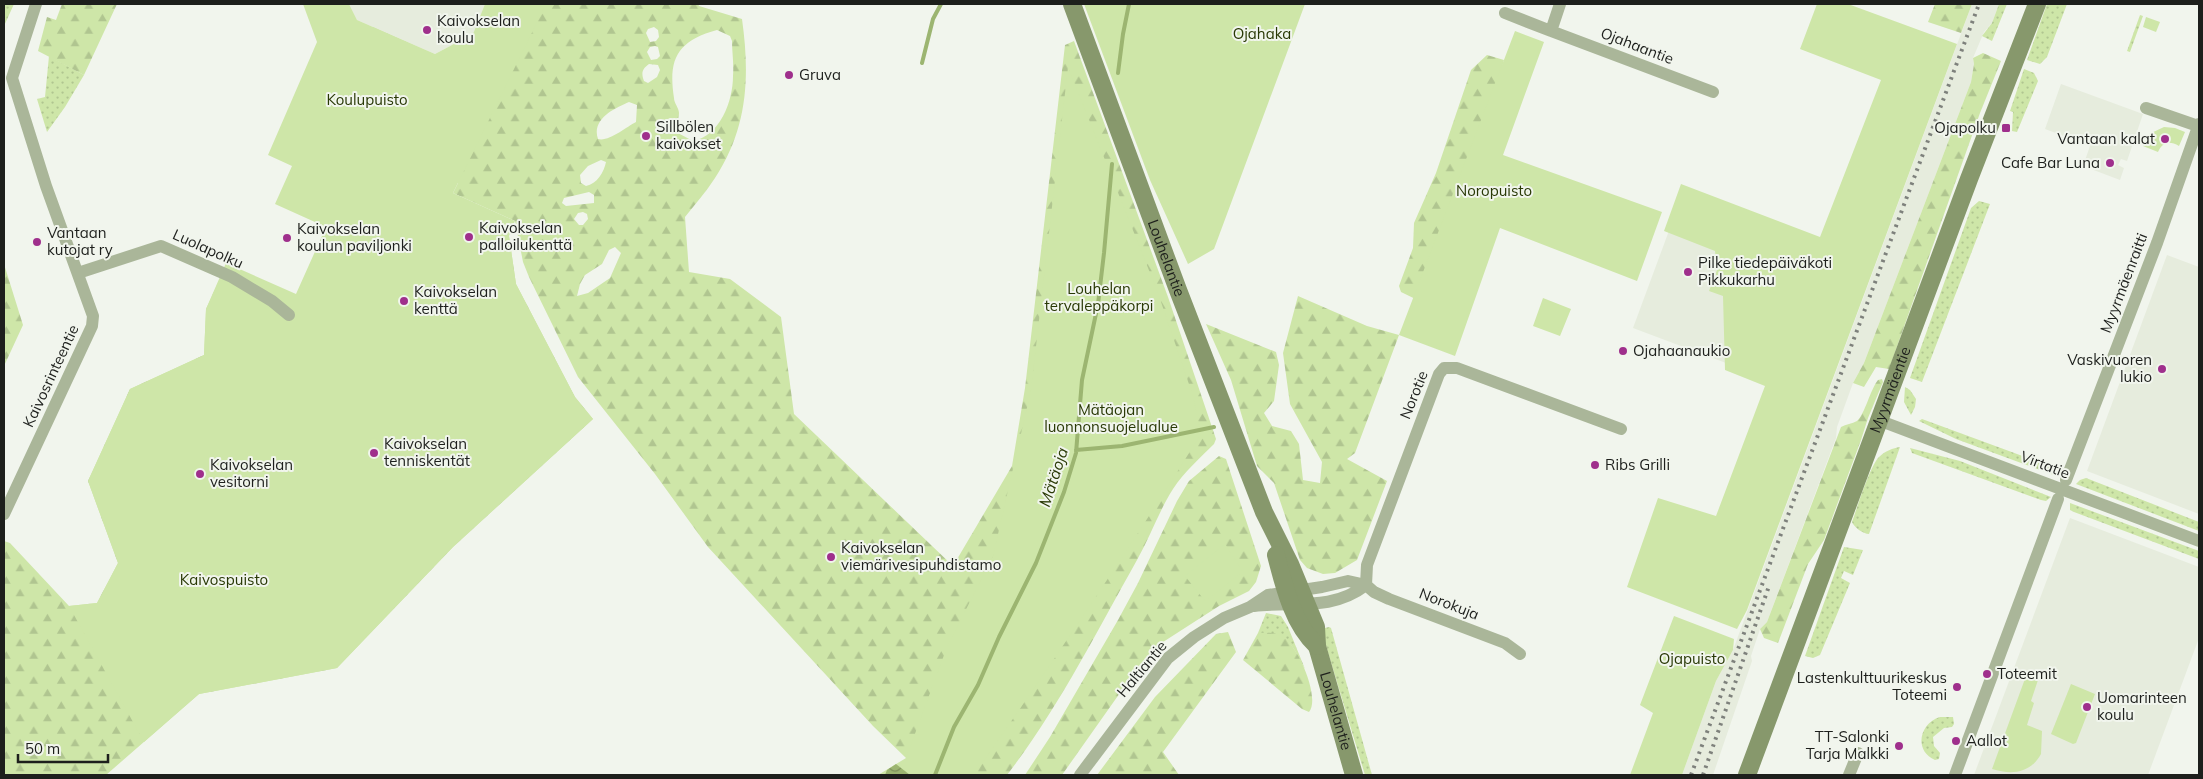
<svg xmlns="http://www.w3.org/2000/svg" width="2203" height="779" font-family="Mulish,sans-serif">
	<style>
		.built { fill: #e6ecdd }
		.grass { fill: url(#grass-dots) }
		.forest { fill: url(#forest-firs); fill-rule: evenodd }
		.park { fill: #cee6a8 }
		.water { fill: url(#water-waves) }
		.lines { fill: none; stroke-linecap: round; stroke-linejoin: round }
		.stream { stroke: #9cb571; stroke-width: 4 }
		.street { stroke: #aab699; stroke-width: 12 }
		.secondary { stroke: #87986c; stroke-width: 18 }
		.rail { stroke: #7e817c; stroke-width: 4; stroke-dasharray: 2.5 5; stroke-linecap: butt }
		.poi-dot { fill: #9f2f8c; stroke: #f1f5ed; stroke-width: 2 }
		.labels { text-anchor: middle; stroke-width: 4; stroke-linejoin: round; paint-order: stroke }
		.poi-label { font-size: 15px; fill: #1d1f1c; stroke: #f1f5ed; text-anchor: start }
		.park-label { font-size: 15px; fill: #293905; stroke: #f1f5ed }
		.street-label { font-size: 15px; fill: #1d1f1c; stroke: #f1f5ed }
		.water-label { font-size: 16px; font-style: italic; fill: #2a3a06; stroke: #f1f5ed }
	</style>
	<defs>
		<pattern id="grass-dots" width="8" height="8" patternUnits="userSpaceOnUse" patternTransform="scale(1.25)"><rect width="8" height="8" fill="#cee6a8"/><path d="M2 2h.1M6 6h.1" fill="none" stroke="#b0c590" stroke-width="1.8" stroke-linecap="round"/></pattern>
		<pattern id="forest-firs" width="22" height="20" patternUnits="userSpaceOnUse" patternTransform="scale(1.25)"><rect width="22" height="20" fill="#cee6a8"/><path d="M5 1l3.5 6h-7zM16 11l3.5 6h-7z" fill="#b0c590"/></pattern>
		<pattern id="water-waves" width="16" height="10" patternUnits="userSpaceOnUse" patternTransform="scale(1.25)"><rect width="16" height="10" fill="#9cb571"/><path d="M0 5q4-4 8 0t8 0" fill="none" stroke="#7f935c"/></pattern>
	</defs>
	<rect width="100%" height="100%" fill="#f1f5ed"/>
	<!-- built -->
	<path class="built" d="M349,4H485L473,34L435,54L357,20Z
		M1972,4H1999L1992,23L1984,32L1973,58L1974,64L1971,82L1864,363L1853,383L1837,427L1836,438L1767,622L1760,629L1751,656L1752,661L1713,775H1682L1716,681L1733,650Z
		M2061,84L2143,114L2127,161L2121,159L2118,165L2124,168L2120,180L2083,166L2090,146L2045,129Z
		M1670,228L1723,248L1726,363L1633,328Z
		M2167,255L2199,267V514L2087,471Z
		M2070,518L2199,567V638L2148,775H1974Z"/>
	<!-- grass -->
	<path class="grass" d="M4,4H14L4,26Z
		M1999,4H2007L1992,41L1982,36L1992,23Z
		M2047,4H2067L2047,57L2040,64L2027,60Z
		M2140,15L2143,16L2130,52L2127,51Z
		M49,56L84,75L65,107L47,132L37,99L45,97Z
		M2024,69L2034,73L2038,81L2017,132L2012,131L2013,112L2010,111Z
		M1979,201L1990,204L1922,382L1910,378L1971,208Z
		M1905,387L1910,390L1916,399L1915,407L1911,415L1904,402Z
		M1922,419L2058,469L2060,473L2059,477L1956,439L1919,421Z
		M1900,447L1869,534C1863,534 1854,527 1852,522C1857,508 1870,466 1879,457C1885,451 1893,448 1900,447Z
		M1910,448L1960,461L2051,497L2046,501L2041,500L1912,453Z
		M2086,478L2199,522V531L2076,484L2080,480Z
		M2070,503L2199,551V559L2074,512L2070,510Z
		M1844,547L1863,550L1853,575L1844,571L1841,578L1850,583L1820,655L1813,658L1805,656Z
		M1266,613L1281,616L1288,627L1305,669C1290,642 1290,634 1258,633Z
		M1329,627L1331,628L1372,775H1365L1321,629Z
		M1940,717H1953L1954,724L1952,727L1944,728L1933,737L1934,746L1940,753L1939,759L1935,760C1913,750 1920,723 1940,717Z"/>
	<!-- forest -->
	<path class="forest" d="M62,4H117L84,75L38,51L47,17L56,20Z
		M526,4H698L699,6L742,19C750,76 748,128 715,178C706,192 695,204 685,217L689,272L730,279L781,317L794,414L953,566L1012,466L1025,388L1065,45L1074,41L1168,297L1216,439L1214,444C1200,458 1184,472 1173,489C1159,511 1150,537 1137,560C1096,633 1058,709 1007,775H929L906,758L873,726L708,547L655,474L578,377L529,277L523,262L515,221L453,193L458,183L356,56L373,27L413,45L403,73ZM654,27L658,30L659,37L656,41L650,42L646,33L648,29ZM717,30L730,36L732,41C732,52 734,64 733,76C733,101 720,136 693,141L676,132C676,127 679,117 679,113C679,108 674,103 674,98C668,59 677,41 717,30ZM655,46L658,47L660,56L657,59L651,60L647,52L650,47ZM649,64L658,65L660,70L657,77L648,83L644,81C641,73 642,69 649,64ZM629,102L637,105L636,122C626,127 609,142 598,139C591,119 615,108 629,102ZM601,160L606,162C604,172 597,184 586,186L581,183L580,175L588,166ZM589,192L594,195V203L566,206L562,203L564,198ZM583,212L587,214L588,219L583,225H579L574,219L578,213ZM615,247L621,253L610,278L588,293L577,296L580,284L585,275L602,264L609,250Z
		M1935,4H1972L1961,33L1928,22Z
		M1983,53L2001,61L1980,113L1889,369L1876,367L1864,387L1853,383L1864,363L1971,82L1974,64L1973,58Z
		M1487,55L1504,60L1436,309L1401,292L1399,286L1413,248L1414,223L1436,173L1471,70Z
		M509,236L516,284L575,397L593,419L453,547L337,668L199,694L106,775H4V541L10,543L69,606L97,603L118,563L88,481L130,389L204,355L206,309L219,281L272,310Z
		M4,264L23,325L4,366Z
		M1298,296L1367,326L1399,335L1355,453L1347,459L1387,481L1357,560L1335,573L1323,574L1307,568L1300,560L1274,483L1257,466L1231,380L1206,324L1276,352L1279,365L1274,401L1264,413L1272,426L1291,431L1299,444L1303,480L1320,483L1322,462L1290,404L1283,353Z
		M1882,379L1883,382L1868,418L1861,440L1824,540L1808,564L1778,643L1764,638L1760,629L1767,622L1841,427C1846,424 1852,424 1857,421C1865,414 1870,390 1878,380Z
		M1219,456L1226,459L1261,566L1256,582L1249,591L1219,606L1160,644L1139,666L1062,775H1025L1050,737L1118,620L1138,583L1177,501L1189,481Z
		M1228,632L1236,652L1163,752L1179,775H1097L1155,697L1216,634Z
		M1258,633C1265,633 1275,632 1281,635C1297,643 1321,698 1309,712L1302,709L1243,660Z"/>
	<!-- park -->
	<path class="park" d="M303,4H349L357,20L435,54L473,34L485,4H546L453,193L515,221L509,236L516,284L575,397L593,419L453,547L337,668L199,694L144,742L69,606L97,603L118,563L88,481L130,389L204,355L206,309L226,263L296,294L326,227L275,204L292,166L268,155L317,42Z
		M1084,4H1305L1214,249L1188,264L1150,180Z
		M1817,4H1848L1957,44L1747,610L1737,629L1627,587L1658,498L1716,516L1765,386L1725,370L1723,296L1709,291L1717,270L1715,251L1664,231L1681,184L1820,237L1881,80L1800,49Z
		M2146,17L2160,22L2156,32L2143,27Z
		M1515,31L1544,42L1503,155L1662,212L1637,281L1500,228L1455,356L1399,335Z
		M1068,67L1158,293L1193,396L1201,434C1129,550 1052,663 974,775H878L906,758L947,647L993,556L1031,390Z
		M2164,127L2175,128L2185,132L2179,146C2170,141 2163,141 2158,152L2143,146L2149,134Z
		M1543,298L1571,309L1560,336L1533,326Z
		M1225,544L1243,572L1205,601L1185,576Z
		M1674,616L1734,639L1733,650L1716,681L1682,775H1630L1653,713L1640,705Z
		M2026,676L2038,680L2031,701L2034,703L2027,725L2042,731L2041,754C2030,774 2011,775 1992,769Z
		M2071,684L2095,694L2076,743L2073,744L2051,734Z"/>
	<!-- water -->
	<path class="water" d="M896,764L910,775H885L887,770Z"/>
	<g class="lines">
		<!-- stream -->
		<path class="stream" d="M922,63L933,19L941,4
			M1118,73L1123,34L1129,4
			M1076,450L1122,446L1214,427
			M935,775L954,727L978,685L999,637L1036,563L1064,492L1076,453L1082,380L1098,304L1104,253L1112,164"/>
		<!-- street -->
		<path class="street" d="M1560,4L1551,31L1713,92
			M1505,13L1551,31
			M12,78L36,4
			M2146,108L2198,126
			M78,273L161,246L232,277L272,301L289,315
			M1878,420L2199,541
			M2066,480L2157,243L2199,124
			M4,514L92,326L93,316L46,186L12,78
			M1366,585L1367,565L1439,374L1444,368H1457L1621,429
			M1254,606C1293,601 1331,612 1366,585
			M1080,775L1168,658L1194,637L1224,618L1250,607L1268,595L1322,587L1348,581L1366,585L1374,592L1389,599L1505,643L1520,654
			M1849,775L1858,753
			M1955,775L2058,499"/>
		<!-- secondary -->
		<g class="secondary">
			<path id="s1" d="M1072,4L1178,290L1264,512L1290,564L1316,627L1317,646L1354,775"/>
			<path d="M1276,555C1284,586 1293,624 1317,646"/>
			<path id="s2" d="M1747,775L1969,179L2037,4"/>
		</g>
		<!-- rail -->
		<path class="rail" d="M1691,775L1979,4
			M1703,775L1769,586"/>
	</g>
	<!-- markers -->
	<g class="poi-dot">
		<circle cx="427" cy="30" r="5"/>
		<circle cx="789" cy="75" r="5"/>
		<rect x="2001" y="123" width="10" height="10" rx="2.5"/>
		<circle cx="646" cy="136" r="5"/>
		<circle cx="2165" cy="139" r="5"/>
		<circle cx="2110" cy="163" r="5"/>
		<circle cx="469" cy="237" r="5"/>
		<circle cx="287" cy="238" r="5"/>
		<circle cx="37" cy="242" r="5"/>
		<circle cx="1688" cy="272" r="5"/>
		<circle cx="404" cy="301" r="5"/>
		<circle cx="1623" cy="351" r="5"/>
		<circle cx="2162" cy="369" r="5"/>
		<circle cx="374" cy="453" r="5"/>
		<circle cx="1595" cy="465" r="5"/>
		<circle cx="200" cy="474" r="5"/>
		<circle cx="831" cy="557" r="5"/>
		<circle cx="1987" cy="674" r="5"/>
		<circle cx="1957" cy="687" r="5"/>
		<circle cx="2087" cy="707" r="5"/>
		<circle cx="1956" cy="741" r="5"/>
		<circle cx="1899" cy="746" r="5"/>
	</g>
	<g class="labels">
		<!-- poi labels -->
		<g class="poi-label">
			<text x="437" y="26">Kaivokselan<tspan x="437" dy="17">koulu</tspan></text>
			<text x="799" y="80">Gruva</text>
			<text x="656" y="132">Sillbölen<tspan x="656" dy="17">kaivokset</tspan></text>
			<text x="1996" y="133" text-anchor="end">Ojapolku</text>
			<text x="2155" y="144" text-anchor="end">Vantaan kalat</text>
			<text x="2100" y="168" text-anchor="end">Cafe Bar Luna</text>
			<text x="479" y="233">Kaivokselan<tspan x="479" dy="17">palloilukenttä</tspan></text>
			<text x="297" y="234">Kaivokselan<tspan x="297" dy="17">koulun paviljonki</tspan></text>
			<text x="47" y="238">Vantaan<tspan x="47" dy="17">kutojat ry</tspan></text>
			<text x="1698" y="268">Pilke tiedepäiväkoti<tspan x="1698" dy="17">Pikkukarhu</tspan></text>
			<text x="414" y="297">Kaivokselan<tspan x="414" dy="17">kenttä</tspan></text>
			<text x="1633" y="356">Ojahaanaukio</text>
			<text x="2152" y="365" text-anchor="end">Vaskivuoren<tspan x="2152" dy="17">lukio</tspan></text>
			<text x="384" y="449">Kaivokselan<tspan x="384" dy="17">tenniskentät</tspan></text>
			<text x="210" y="470">Kaivokselan<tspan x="210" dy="17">vesitorni</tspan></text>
			<text x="1605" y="470">Ribs Grilli</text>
			<text x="841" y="553">Kaivokselan<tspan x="841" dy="17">viemärivesipuhdistamo</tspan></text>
			<text x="1997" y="679">Toteemit</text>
			<text x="1947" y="683" text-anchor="end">Lastenkulttuurikeskus<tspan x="1947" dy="17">Toteemi</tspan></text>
			<text x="2097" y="703">Uomarinteen<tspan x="2097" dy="17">koulu</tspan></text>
			<text x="1889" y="742" text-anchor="end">TT-Salonki<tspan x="1889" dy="17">Tarja Malkki</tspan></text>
			<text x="1966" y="746">Aallot</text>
		</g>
		<!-- park labels -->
		<g class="park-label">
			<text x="1262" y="39">Ojahaka</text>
			<text x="367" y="105">Koulupuisto</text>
			<text x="1494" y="196">Noropuisto</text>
			<text x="1099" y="294">Louhelan<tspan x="1099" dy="17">tervaleppäkorpi</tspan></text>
			<text x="1111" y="415">Mätäojan<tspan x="1111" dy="17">luonnonsuojelualue</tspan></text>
			<text x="224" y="585">Kaivospuisto</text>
			<text x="1692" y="664">Ojapuisto</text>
		</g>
		<!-- street labels -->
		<g class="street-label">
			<text transform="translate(1637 46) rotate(21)" y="5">Ojahaantie</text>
			<text transform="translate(208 249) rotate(24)" y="5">Luolapolku</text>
			<text dy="5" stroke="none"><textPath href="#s1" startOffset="271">Louhelantie</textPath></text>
			<text transform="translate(2124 283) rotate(-69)" y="5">Myyrmäenraitti</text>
			<text transform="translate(51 376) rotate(-65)" y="5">Kaivosrinteentie</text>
			<text dy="5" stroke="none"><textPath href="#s2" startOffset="411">Myyrmäentie</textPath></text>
			<text transform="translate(1414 395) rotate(-68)" y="5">Norotie</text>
			<text transform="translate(2045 465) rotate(21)" y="5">Virtatie</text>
			<text transform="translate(1449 604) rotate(21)" y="5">Norokuja</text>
			<text transform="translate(1142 669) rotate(-50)" y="5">Haltiantie</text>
			<text dy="5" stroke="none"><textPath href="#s1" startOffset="756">Louhelantie</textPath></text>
		</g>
		<!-- water labels -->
		<g class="water-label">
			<text transform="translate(1053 477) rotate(-72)" y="6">Mätäoja</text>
		</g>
	</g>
	<!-- border -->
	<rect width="2203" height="779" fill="none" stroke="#1d1f1c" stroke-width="10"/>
	<!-- scale -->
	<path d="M18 754v8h90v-8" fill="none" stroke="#1d1f1c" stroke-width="2.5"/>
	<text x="25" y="754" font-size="15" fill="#1d1f1c" stroke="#f1f5ed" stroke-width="4" paint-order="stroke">50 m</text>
</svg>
